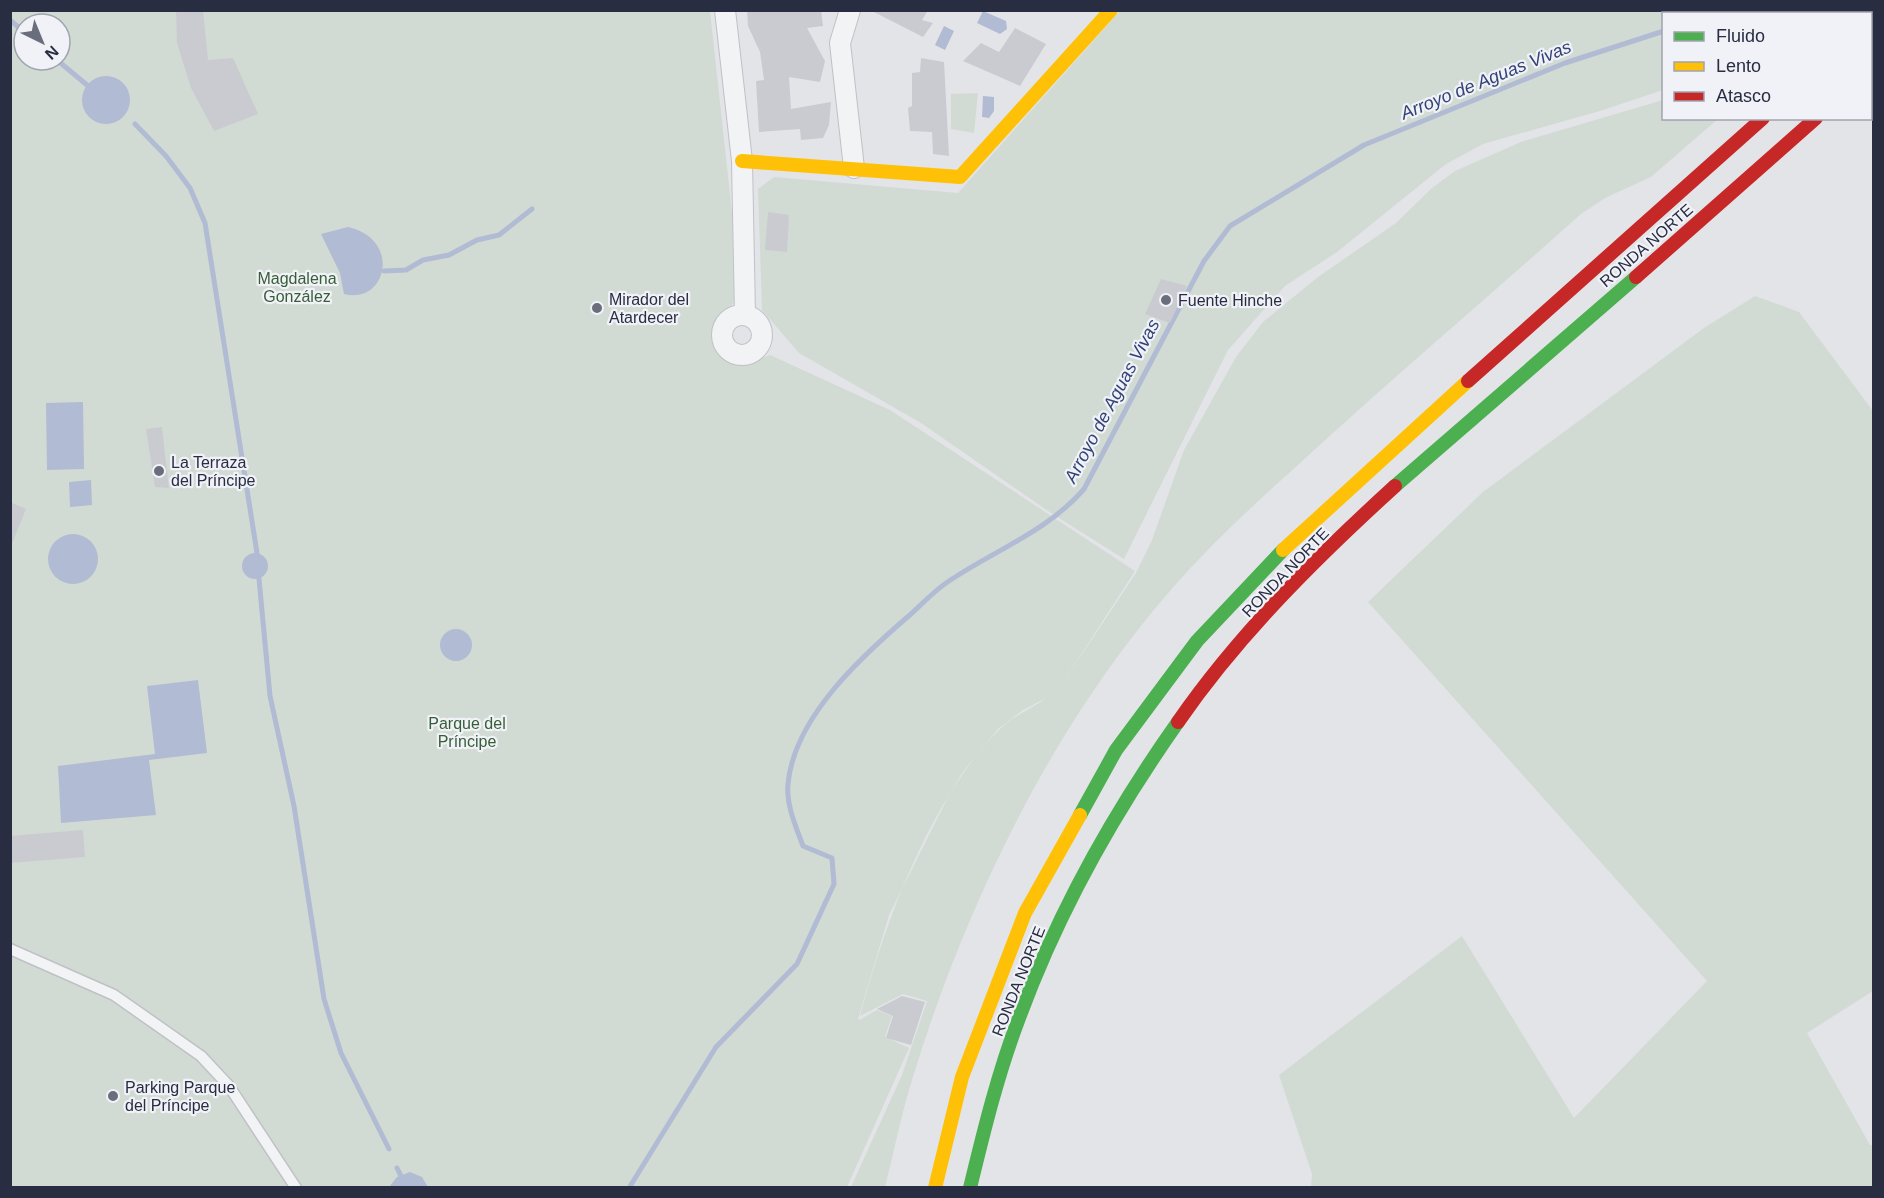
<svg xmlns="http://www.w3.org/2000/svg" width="1884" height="1198" font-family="Arial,sans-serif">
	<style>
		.green { fill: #d1dbd3; fill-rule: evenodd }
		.water { fill: #b1bbd3 }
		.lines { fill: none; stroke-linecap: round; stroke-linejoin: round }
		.stream { stroke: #b1bbd3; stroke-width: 5 }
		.building { fill: #cacbd0 }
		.lane-casing { stroke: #c0c1c6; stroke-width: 13 }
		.street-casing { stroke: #c0c1c6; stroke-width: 22 }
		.lane { stroke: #f2f3f5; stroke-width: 10 }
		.street { stroke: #f2f3f5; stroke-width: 20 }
		.fast { stroke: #4caf50; stroke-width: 14 }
		.slow { stroke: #ffc107; stroke-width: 14 }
		.jam { stroke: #c62828; stroke-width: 14 }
		.poi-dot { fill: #6a6d7c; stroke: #f1f2f7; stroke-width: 2 }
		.labels { text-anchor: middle; stroke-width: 4.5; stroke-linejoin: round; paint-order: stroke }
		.street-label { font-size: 16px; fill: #292d42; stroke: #f1f2f7 }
		.park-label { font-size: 16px; fill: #365e37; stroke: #f1f2f7 }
		.poi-label { font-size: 16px; fill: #292d42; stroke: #f1f2f7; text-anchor: start }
		.water-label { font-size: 18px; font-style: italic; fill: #324377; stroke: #f1f2f7 }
	</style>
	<rect width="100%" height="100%" fill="#e3e4e8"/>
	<!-- green -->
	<path class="green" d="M10,11H710L741,295C725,311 711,331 719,353L743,366L770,355L890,410L1135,571L1062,684L1136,573L1152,540L1184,450L1236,357L1263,322L1318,277L1396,223L1432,188L1455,171L1521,142L1663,100L1664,118L1718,119L1651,177L1607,197L1581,214C1495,291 1408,365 1323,442C1282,480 1240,516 1202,556C1065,698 969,893 912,1080C901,1115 894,1152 885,1187H851L902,1075L927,1001L903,994L860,1016C885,922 930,798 1001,728C1014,715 1032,709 1046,698L1023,710L998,729L962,773L948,797L889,915L858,1019L859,1020L877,1010L892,1016L885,1037L909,1048L847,1187H11ZM24,24H60V60H24Z
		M1120,11H1838L1834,14H1664L1663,90L1603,110L1483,144L1446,164L1337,252L1285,286L1228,350L1124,559L1051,513L921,423L799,353L762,310L758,189L774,177L958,193Z
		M978,93L974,133L951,129V94Z
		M1755,296L1799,312L1873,411V991L1807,1033L1870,1145H1873V1187H1311L1312,1174L1279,1075L1462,936L1574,1118L1707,981L1368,602L1483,492L1704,328Z"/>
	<!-- water -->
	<path class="water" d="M983,11L1006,21L1007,29L1000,34L977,23Z
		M944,26L954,31L945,50L935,45Z
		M82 100a24 24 0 1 1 48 0a24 24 0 1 1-48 0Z
		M983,96L994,97V111L989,118L982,117Z
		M348,227C402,239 387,305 344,294L340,273L321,234Z
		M83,402L84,469L47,470L46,403Z
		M91,480L92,505L70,507L69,482Z
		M48 559a25 25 0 1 1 50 0a25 25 0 1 1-50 0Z
		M242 566a13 13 0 1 1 26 0a13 13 0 1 1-26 0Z
		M440 645a16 16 0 1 1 32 0a16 16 0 1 1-32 0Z
		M198,680L207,753L149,760L156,815L61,823L58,766L155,754L147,686Z
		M410,1172L422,1177L428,1187H389L397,1177Z"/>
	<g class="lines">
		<!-- stream -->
		<path class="stream" d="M10,20L24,32
			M57,60L87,85
			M135,124L166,156L190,188L205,223L257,553
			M384,271L406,270L423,260L449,255L477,240L499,235L532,209
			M259,579L270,696L294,806L324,999L341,1053L389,1149
			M397,1168L407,1188
			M629,1188L716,1047L797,964L834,884L832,858L803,846C796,827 786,805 788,784C794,717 863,655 911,614C923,603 935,590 949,581C995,550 1048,531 1084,489L1204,261L1230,226L1364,145L1565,63L1664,31"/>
	</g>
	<!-- building -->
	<path class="building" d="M176,10H203L208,60L233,58L258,114L214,131L191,88L177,43Z
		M747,10H821L823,26L807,28L825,61L820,82L789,77L791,109L831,102L829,125L823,138L801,140L800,129L759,132L756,81L764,80L760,52L748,26Z
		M870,10H928L922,20L933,23L923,37Z
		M1015,28L1046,44L1020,86L963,61L981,43L999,52Z
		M921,58L944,62L949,156L933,154L932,132L910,131L908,108L912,106V73L920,72Z
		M768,212L789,215L787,252L765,250Z
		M1161,279L1187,286L1170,323L1145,314Z
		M162,427L165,454L169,488L155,487L146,429Z
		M10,502L26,509L11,546H10Z
		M83,830L85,857L10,863V836Z
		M902,996L925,1002L911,1045L886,1038L893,1016L877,1009Z"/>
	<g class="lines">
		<defs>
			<path id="lane" d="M10,949L114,995L201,1056L229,1086L296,1188"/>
			<path id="street" d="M725,10L742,161L745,315
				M850,10L840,43L854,168
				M722 335a20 20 0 1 1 40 0a20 20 0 1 1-40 0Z"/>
		</defs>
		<!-- lane casing -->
		<use href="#lane" class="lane-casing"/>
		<!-- street casing -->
		<use href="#street" class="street-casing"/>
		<!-- lane -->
		<use href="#lane" class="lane"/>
		<!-- street -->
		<use href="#street" class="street"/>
		<!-- fast -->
		<path class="fast" d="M1395,486L1636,277
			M1080,815L1116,750L1197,641L1283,550
			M970,1188C984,1130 998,1073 1019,1018C1058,912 1113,814 1178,722"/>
		<!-- slow -->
		<path class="slow" d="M1870,23L1874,21
			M1870,70L1874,68
			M742,161L960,177L1111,10
			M1283,550L1468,381
			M935,1188L962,1077L1025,913L1080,815"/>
		<!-- jam -->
		<path class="jam" d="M1636,277L1816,118
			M1468,381L1763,118
			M1178,722C1239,634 1316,558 1395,486"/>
	</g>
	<!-- markers -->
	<g class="poi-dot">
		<circle cx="1166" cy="300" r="6"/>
		<circle cx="597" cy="308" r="6"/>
		<circle cx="159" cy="471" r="6"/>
		<circle cx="113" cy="1096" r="6"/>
	</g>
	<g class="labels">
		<!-- street labels -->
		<g class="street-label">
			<text transform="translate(1646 245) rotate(-41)" y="6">RONDA NORTE</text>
			<text transform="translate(1285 572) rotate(-46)" y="6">RONDA NORTE</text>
			<text transform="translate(1018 981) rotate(-68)" y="6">RONDA NORTE</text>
		</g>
		<!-- park labels -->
		<g class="park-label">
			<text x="297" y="284">Magdalena<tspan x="297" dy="18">González</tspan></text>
			<text x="467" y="729">Parque del<tspan x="467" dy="18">Príncipe</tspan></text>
		</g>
		<!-- poi labels -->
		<g class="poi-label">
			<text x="609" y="305">Mirador del<tspan x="609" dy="18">Atardecer</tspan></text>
			<text x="1178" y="306">Fuente Hinche</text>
			<text x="171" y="468">La Terraza<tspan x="171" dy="18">del Príncipe</tspan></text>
			<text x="125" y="1093">Parking Parque<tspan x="125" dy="18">del Príncipe</tspan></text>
		</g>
		<!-- water labels -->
		<g class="water-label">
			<text transform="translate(1486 80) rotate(-22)" y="6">Arroyo de Aguas Vivas</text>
			<text transform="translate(1112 401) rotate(-62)" y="6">Arroyo de Aguas Vivas</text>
		</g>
	</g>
	<!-- border -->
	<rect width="1884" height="1198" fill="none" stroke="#292d42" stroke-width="24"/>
	<!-- legend -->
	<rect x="1662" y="12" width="210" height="108" fill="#f1f2f7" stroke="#a1a3af" stroke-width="1.5"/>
	<rect x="1674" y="32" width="30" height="9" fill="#4caf50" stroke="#a1a3af" stroke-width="1.5"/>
	<text x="1716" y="42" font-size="18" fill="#292d42">Fluido</text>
	<rect x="1674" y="62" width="30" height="9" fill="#ffc107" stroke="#a1a3af" stroke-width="1.5"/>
	<text x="1716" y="72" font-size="18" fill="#292d42">Lento</text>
	<rect x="1674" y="92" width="30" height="9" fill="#c62828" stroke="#a1a3af" stroke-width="1.5"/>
	<text x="1716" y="102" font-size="18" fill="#292d42">Atasco</text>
	<!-- north arrow -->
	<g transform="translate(42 42) rotate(137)"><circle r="28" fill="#f1f2f7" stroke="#a1a3af" stroke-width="1.5"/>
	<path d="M0-4.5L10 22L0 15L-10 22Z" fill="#6a6d7c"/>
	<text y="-9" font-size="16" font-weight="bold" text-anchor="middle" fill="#292d42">N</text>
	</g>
</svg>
